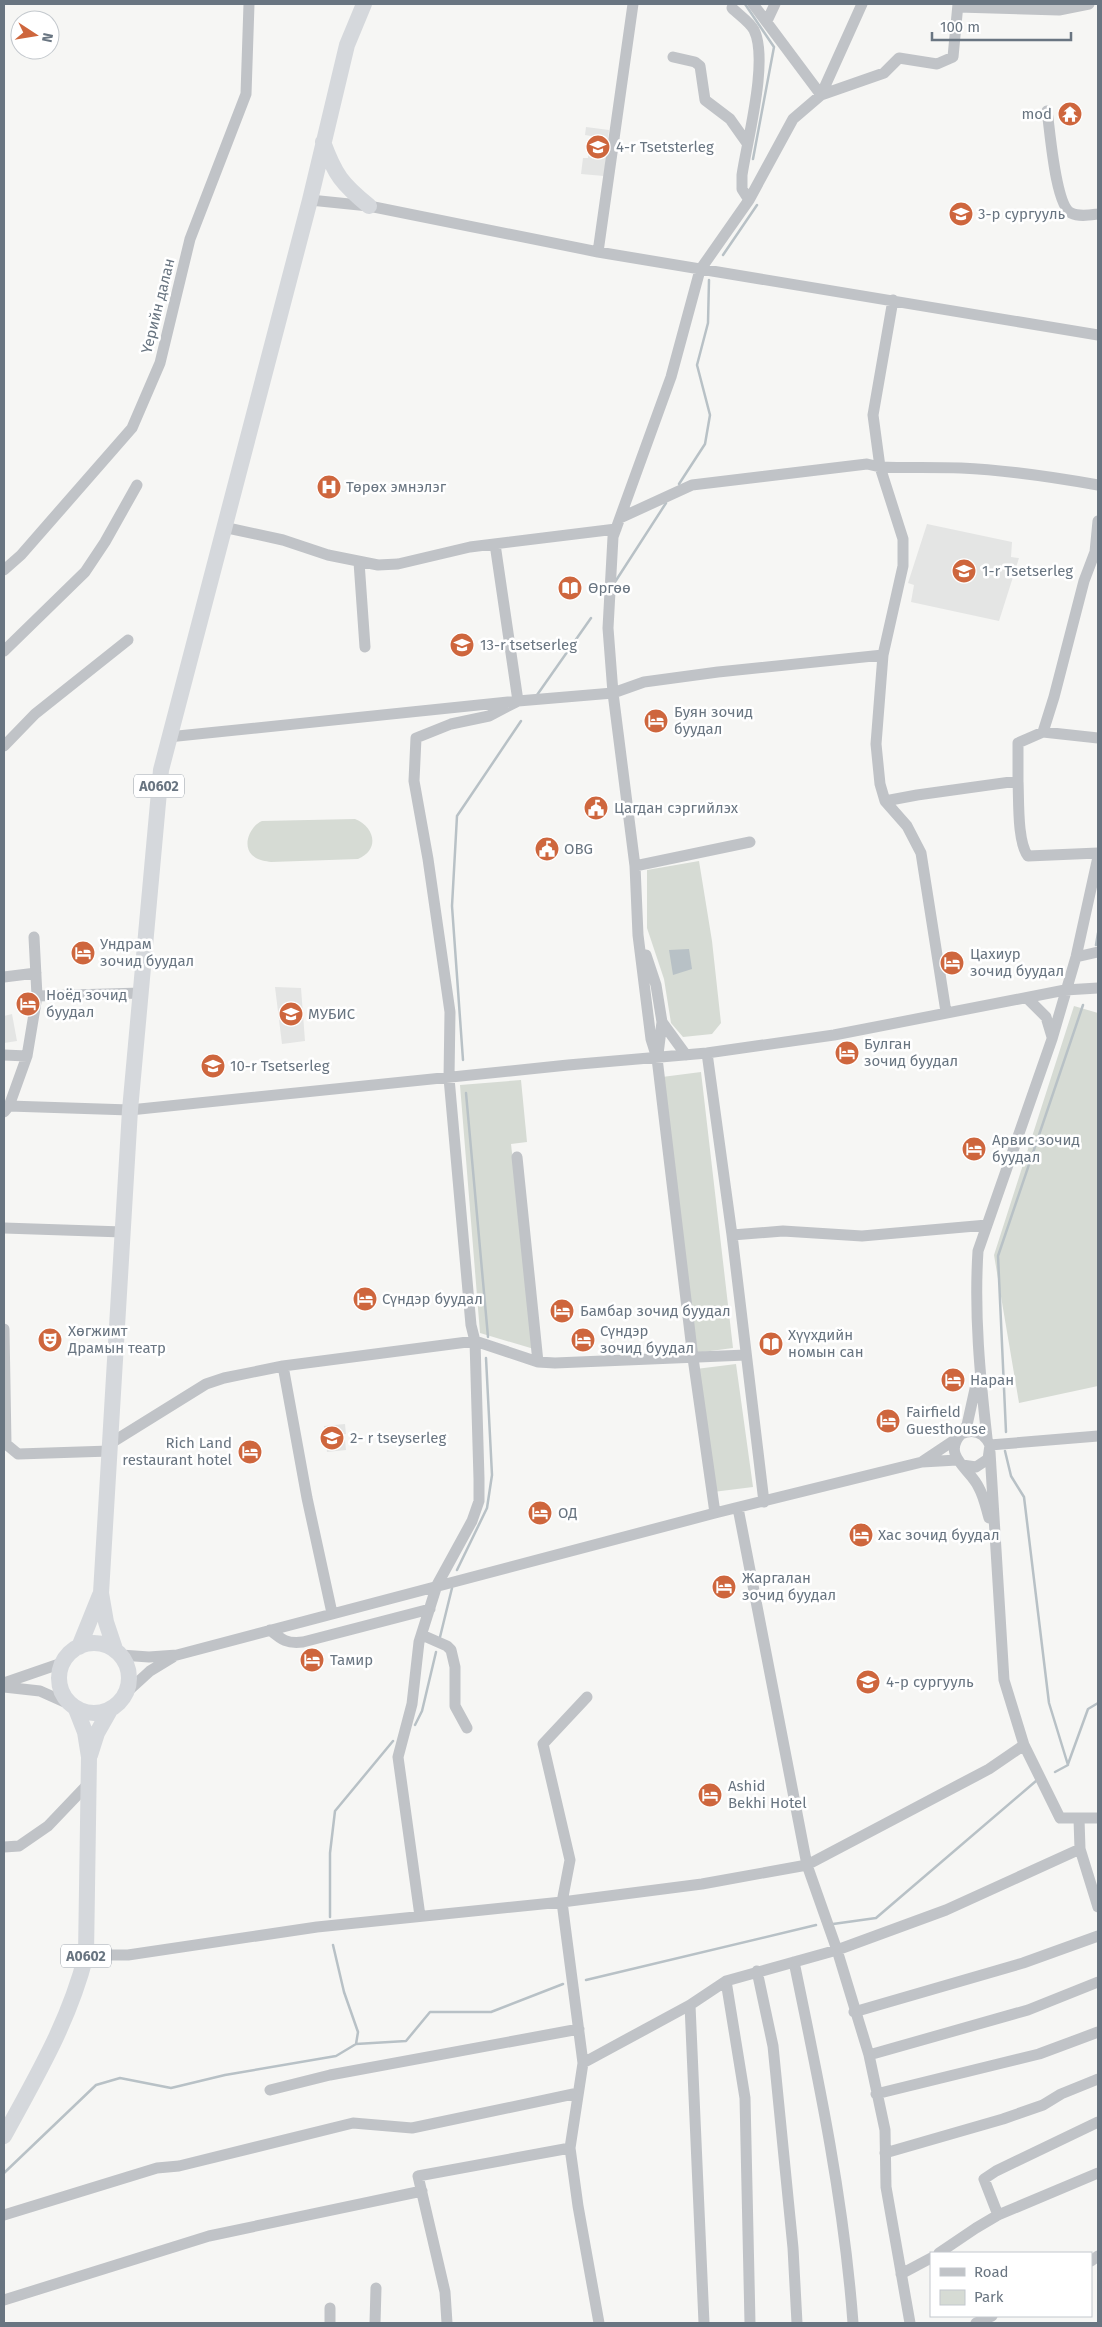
<svg xmlns="http://www.w3.org/2000/svg" width="1102" height="2327" font-family="'Fira Sans',sans-serif">
	<style>
		.built { fill: #e4e5e4 }
		.green { fill: #d6dbd4 }
		.water { fill: #b8c1c6 }
		.lines { fill: none; stroke-linecap: round; stroke-linejoin: round }
		.stream { stroke: #b8c1c6; stroke-width: 2.5 }
		.minor { stroke: #c0c3c7; stroke-width: 11 }
		.highway { stroke: #d5d8dc; stroke-width: 16 }
		.labels { text-anchor: middle; stroke-width: 5; stroke-linejoin: round; paint-order: stroke }
		.shield { fill: #fff; stroke: #969ea7; stroke-width: 1 }
		.shield-label { font-size: 14px; font-weight: bold; fill: #697581 }
		.poi-label { font-size: 15px; fill: #697581; stroke: #fff; text-anchor: start }
		.street-label { font-size: 15px; fill: #697581; stroke: #fff }
	</style>
	<rect width="100%" height="100%" fill="#f6f6f4"/>
	<!-- built -->
	<path class="built" d="M586,127L609,130L604,176L581,174L583,158H588L591,136L585,135Z
		M927,524L1012,542L1011,557L1019,558L999,621L911,602L914,585L908,583Z
		M275,987L301,988L305,1041L282,1044Z
		M12,1014L17,1041L4,1043V1016Z
		M345,1424L346,1434L339,1435L340,1441L345,1440L346,1450L327,1452L324,1426Z"/>
	<!-- green -->
	<path class="green" d="M355,819C375,827 380,850 358,859L271,862C265,861 257,860 252,855C242,845 250,826 262,821Z
		M699,861L712,941L721,1023L712,1034L683,1037L671,1023L664,979L647,928V870Z
		M1074,1006L1098,1013V1386L1019,1403L994,1255Z
		M701,1072L733,1348L695,1353L662,1077Z
		M521,1080L527,1142L511,1144L534,1349L480,1333L460,1085Z
		M736,1364L753,1487L713,1492L696,1369Z"/>
	<!-- water -->
	<path class="water" d="M689,949L692,969L673,975L669,950Z"/>
	<g class="lines">
		<!-- stream -->
		<path class="stream" d="M745,4L774,47L753,159
			M723,255L757,205
			M679,484L705,444L710,415L697,365L708,323L709,280
			M615,582L666,503
			M537,695L591,618
			M1096,945L1098,933
			M463,1060L452,906L457,816L521,721
			M466,1093L488,1337
			M1006,1432L998,1256L1083,1005
			M1005,1451L1011,1476L1024,1497L1049,1703L1068,1765L1055,1772
			M457,1570L487,1508L492,1475L486,1358
			M440,1637L452,1588
			M415,1725L422,1711L436,1652
			M1068,1764L1088,1709L1098,1703
			M330,1917V1853L335,1811L393,1741
			M833,1924L876,1918L1036,1781
			M333,1945L344,1992L358,2032L356,2044
			M586,1980L816,1925
			M4,2173L96,2085L120,2078L171,2088L225,2075L336,2056L356,2044L406,2041L430,2012H491L563,1984"/>
		<!-- minor -->
		<path class="minor" d="M753,4L821,95
			M958,7L1059,10L1089,4
			M732,8C739,15 750,22 754,30C769,60 747,141 742,175V189L749,200
			M767,21L775,4
			M673,57L695,62L700,66L705,100L730,119L747,143
			M821,95L862,4
			M1047,111C1050,129 1055,205 1071,213C1079,217 1090,215 1098,214
			M310,200L369,206L598,252L1098,335
			M598,252L633,4
			M893,300L873,415L880,467L903,539V566L883,655L876,744L880,784L885,801L907,826L921,853L946,1012
			M620,518L692,485L867,464L880,467C907,468 934,467 961,468C1007,470 1053,477 1098,485
			M223,527L283,540L328,555L378,565L398,564L470,547L616,529
			M359,562L365,647
			M4,570L21,555L132,428L160,363L190,239L246,94L249,4
			M4,651L85,572L105,542L137,485
			M1043,732L1054,697L1084,581L1095,552L1098,521
			M168,737L518,701L613,693L644,682L718,672L883,655
			M4,746L35,714L128,640
			M1018,781V743L1043,732L1098,738
			M885,801L917,795L1018,781C1019,799 1017,842 1028,856L1098,853
			M635,866L750,842
			M646,955L656,985L662,1022L658,1054
			M1076,957L1098,952
			M4,977L36,973
			M37,996L141,993
			M1027,998L1046,1017L1052,1037
			M662,1022L686,1055
			M707,1053L732,1235L764,1502
			M4,1055L27,1056
			M9,1106L130,1110L568,1065L707,1053L834,1035L1065,990L1098,988
			M4,1112L9,1106L27,1056L37,996L34,937
			M517,1157L538,1362
			M4,1228L123,1232
			M732,1235L783,1231L862,1236L987,1225
			M4,1329L6,1444L18,1454L110,1451
			M283,1366L307,1498L332,1613
			M961,1434L967,1425L977,1380
			M987,1438C980,1376 974,1313 978,1251L1052,1039L1076,957L1098,857
			M111,1443L206,1384L224,1378L283,1366L475,1341L538,1362L555,1363L746,1355
			M990,1445L1098,1436
			M990,1452L1004,1680L1024,1745L1060,1818H1098
			M923,1461L956,1439
			M962,1465L976,1467L988,1459L990,1445C984,1432 974,1428 961,1434C941,1456 971,1469 979,1488C984,1497 986,1508 989,1518
			M738,1508L807,1865L837,1950L869,2055L885,2130L886,2187L910,2323
			M715,1513L693,1358L657,1058L651,1039L638,935L635,866L613,693L608,628L613,537L671,377L700,270L749,200L793,119L821,95L884,73L899,58L937,64L953,57L958,4
			M270,1630C282,1640 287,1644 303,1642L430,1609
			M422,1635L447,1646L451,1650L455,1667V1706L467,1728
			M121,1655L149,1657L177,1655L715,1513L922,1462L957,1460
			M4,1683L62,1663
			M4,1687L40,1691L69,1704
			M127,1692L150,1671L173,1657
			M587,1697L543,1744L570,1860L562,1902L583,2063L570,2148L578,2206L599,2323
			M1079,1819L1080,1849L1098,1907
			M4,1847L19,1846L48,1826L89,1783
			M420,1916L398,1757L412,1704L419,1642L437,1585L472,1521L479,1501V1479L475,1341L471,1325L449,1078L450,1012L428,859L414,781L416,738L451,724L489,716L518,701L495,544
			M86,1955H128L317,1927L562,1902L702,1884L807,1865L989,1769L1024,1745
			M794,1962C819,2082 844,2201 853,2323
			M757,1971L773,2046L793,2248L797,2323
			M726,1981L745,2098L750,2323
			M690,2005L704,2323
			M854,2012L1023,1963L1098,1936
			M869,2055L1028,2010L1098,1982
			M583,2063L690,2005L726,1981L837,1950L946,1910L1080,1849
			M270,2090L330,2075L579,2029
			M876,2094L1039,2054L1098,2032
			M885,2153L1003,2119L1043,2105L1061,2094L1098,2079
			M4,2215L157,2168L179,2166L353,2123L412,2128L578,2093
			M998,2215L984,2179L996,2171L1098,2122
			M939,2253L976,2228L998,2215L1098,2173
			M1091,2261L1098,2256
			M901,2274L931,2258
			M4,2300L209,2236L422,2191
			M330,2308V2323
			M375,2323L376,2288
			M447,2323L445,2292L418,2176L570,2148
			M976,2323L992,2316"/>
		<!-- highway -->
		<path class="highway" d="M323,142C335,175 342,184 369,206
			M59 1678a35 35 0 1 1 70 0a35 35 0 1 1-70 0Z
			M79,1647L100,1595
			M115,1649L106,1622L101,1593L130,1110L161,770L310,200L347,45L364,4
			M90,1755L97,1733L110,1710
			M4,2136C37,2075 69,2022 86,1955L89,1757L85,1732L76,1709"/>
	</g>
	<!-- icons -->
	<defs>
		<symbol id="temple-disc" viewBox="-11 -11 22 22"><circle r="9.5" fill="#ce663d" stroke="#fff"/><path d="M0-6L5-2H3V0L6.5 2.5H4V6H1.5V3h-3V6H-4V2.5H-6.5L-3 0V-2H-5Z" fill="#fff"/></symbol>
		<symbol id="school-disc" viewBox="-11 -11 22 22"><circle r="9.5" fill="#ce663d" stroke="#fff"/><path d="M0-5L7-2L0 1L-7-2ZM-4 1L0 2.5L4 1V4Q0 6-4 4Z" fill="#fff"/></symbol>
		<symbol id="hospital-disc" viewBox="-11 -11 22 22"><circle r="9.5" fill="#ce663d" stroke="#fff"/><path d="M-5-5h3v3.5h4V-5h3V5h-3V1.5h-4V5h-3Z" fill="#fff"/></symbol>
		<symbol id="library-disc" viewBox="-11 -11 22 22"><circle r="9.5" fill="#ce663d" stroke="#fff"/><path d="M-6-4Q-3-5.5-.7-3.5V5Q-3 3-6 4ZM6-4Q3-5.5 .7-3.5V5Q3 3 6 4Z" fill="#fff"/></symbol>
		<symbol id="hotel-disc" viewBox="-11 -11 22 22"><circle r="9.5" fill="#ce663d" stroke="#fff"/><path d="M-6-4.5h1.5V1H6V5H4.5V3h-9V5H-6ZM-4 0a1.8 1.8 0 1 1 3.6 0ZM.5 0V-2.5h3Q6-2.5 6 0Z" fill="#fff"/></symbol>
		<symbol id="civic-disc" viewBox="-11 -11 22 22"><circle r="9.5" fill="#ce663d" stroke="#fff"/><path d="M-.6-6.5H3V-4.5H.6V-3L4-1V1h2V6H-6V1h2V-1L-.6-3ZM-1.2 2.5V6h2.4V2.5Z" fill="#fff"/></symbol>
		<symbol id="theatre-disc" viewBox="-11 -11 22 22"><circle r="9.5" fill="#ce663d" stroke="#fff"/><path d="M-5-5.5Q0-4 5-5.5V0Q5 5 0 6Q-5 5-5 0ZM-3.3-2.5H-1v1.5H-3.3ZM1-2.5H3.3v1.5H1ZM-2.8 1Q0 5.5 2.8 1Z" fill="#fff"/></symbol>
	</defs>
	<g fill-rule="evenodd">
		<use href="#temple-disc" x="1056" y="100" width="28" height="28"/>
		<use href="#school-disc" x="584" y="133" width="28" height="28"/>
		<use href="#school-disc" x="947" y="200" width="28" height="28"/>
		<use href="#hospital-disc" x="315" y="473" width="28" height="28"/>
		<use href="#school-disc" x="950" y="557" width="28" height="28"/>
		<use href="#library-disc" x="556" y="574" width="28" height="28"/>
		<use href="#school-disc" x="448" y="631" width="28" height="28"/>
		<use href="#hotel-disc" x="642" y="707" width="28" height="28"/>
		<use href="#civic-disc" x="582" y="794" width="28" height="28"/>
		<use href="#civic-disc" x="533" y="835" width="28" height="28"/>
		<use href="#hotel-disc" x="69" y="939" width="28" height="28"/>
		<use href="#hotel-disc" x="938" y="949" width="28" height="28"/>
		<use href="#hotel-disc" x="14" y="990" width="28" height="28"/>
		<use href="#school-disc" x="277" y="1000" width="28" height="28"/>
		<use href="#hotel-disc" x="833" y="1039" width="28" height="28"/>
		<use href="#school-disc" x="199" y="1052" width="28" height="28"/>
		<use href="#hotel-disc" x="960" y="1135" width="28" height="28"/>
		<use href="#hotel-disc" x="351" y="1285" width="28" height="28"/>
		<use href="#hotel-disc" x="548" y="1297" width="28" height="28"/>
		<use href="#theatre-disc" x="36" y="1326" width="28" height="28"/>
		<use href="#hotel-disc" x="569" y="1326" width="28" height="28"/>
		<use href="#library-disc" x="757" y="1330" width="28" height="28"/>
		<use href="#hotel-disc" x="939" y="1366" width="28" height="28"/>
		<use href="#hotel-disc" x="874" y="1407" width="28" height="28"/>
		<use href="#school-disc" x="318" y="1424" width="28" height="28"/>
		<use href="#hotel-disc" x="236" y="1438" width="28" height="28"/>
		<use href="#hotel-disc" x="526" y="1499" width="28" height="28"/>
		<use href="#hotel-disc" x="847" y="1521" width="28" height="28"/>
		<use href="#hotel-disc" x="710" y="1573" width="28" height="28"/>
		<use href="#hotel-disc" x="298" y="1646" width="28" height="28"/>
		<use href="#school-disc" x="854" y="1668" width="28" height="28"/>
		<use href="#hotel-disc" x="696" y="1781" width="28" height="28"/>
	</g>
	<g class="labels">
		<!-- shield labels -->
		<g class="shield">
			<rect x="134" y="774.5" width="50" height="23" rx="4"/>
			<rect x="61" y="1944.5" width="50" height="23" rx="4"/>
		</g>
		<g class="shield-label">
			<text x="159" y="791">A0602</text>
			<text x="86" y="1961">A0602</text>
		</g>
		<!-- poi labels -->
		<g class="poi-label">
			<text x="1052" y="119" text-anchor="end">mod</text>
			<text x="616" y="152">4-r Tsetsterleg</text>
			<text x="978" y="219">3-р сургууль</text>
			<text x="346" y="492">Төрөх эмнэлэг</text>
			<text x="982" y="576">1-r Tsetserleg</text>
			<text x="588" y="593">Өргөө</text>
			<text x="480" y="650">13-r tsetserleg</text>
			<text x="674" y="717">Буян зочид<tspan x="674" dy="17">буудал</tspan></text>
			<text x="614" y="813">Цагдан сэргийлэх</text>
			<text x="564" y="854">OBG</text>
			<text x="100" y="949">Ундрам<tspan x="100" dy="17">зочид буудал</tspan></text>
			<text x="970" y="959">Цахиур<tspan x="970" dy="17">зочид буудал</tspan></text>
			<text x="46" y="1000">Ноёд зочид<tspan x="46" dy="17">буудал</tspan></text>
			<text x="308" y="1019">МУБИС</text>
			<text x="864" y="1049">Булган<tspan x="864" dy="17">зочид буудал</tspan></text>
			<text x="230" y="1071">10-r Tsetserleg</text>
			<text x="992" y="1145">Арвис зочид<tspan x="992" dy="17">буудал</tspan></text>
			<text x="382" y="1304">Сүндэр буудал</text>
			<text x="580" y="1316">Бамбар зочид буудал</text>
			<text x="68" y="1336">Хөгжимт<tspan x="68" dy="17">Драмын театр</tspan></text>
			<text x="600" y="1336">Сүндэр<tspan x="600" dy="17">зочид буудал</tspan></text>
			<text x="788" y="1340">Хүүхдийн<tspan x="788" dy="17">номын сан</tspan></text>
			<text x="970" y="1385">Наран</text>
			<text x="906" y="1417">Fairfield<tspan x="906" dy="17">Guesthouse</tspan></text>
			<text x="350" y="1443">2- r tseyserleg</text>
			<text x="232" y="1448" text-anchor="end">Rich Land<tspan x="232" dy="17">restaurant hotel</tspan></text>
			<text x="558" y="1518">ОД</text>
			<text x="878" y="1540">Хас зочид буудал</text>
			<text x="742" y="1583">Жаргалан<tspan x="742" dy="17">зочид буудал</tspan></text>
			<text x="330" y="1665">Тамир</text>
			<text x="886" y="1687">4-р сургууль</text>
			<text x="728" y="1791">Ashid<tspan x="728" dy="17">Bekhi Hotel</tspan></text>
		</g>
		<!-- street labels -->
		<g class="street-label">
			<text transform="translate(158 306) rotate(-76)" y="5">Үерийн далан</text>
		</g>
	</g>
	<!-- border -->
	<rect width="1102" height="2327" fill="none" stroke="#697581" stroke-width="10"/>
	<!-- legend -->
	<rect x="930" y="2252" width="162" height="65" fill="#ffffff" stroke="#c3c8cd"/>
	<rect x="940" y="2268" width="25" height="8" fill="#c0c3c7" stroke="#c3c8cd"/>
	<text x="974" y="2277" font-size="15" fill="#697581">Road</text>
	<rect x="940" y="2290" width="25" height="15" fill="#d6dbd4" stroke="#c3c8cd"/>
	<text x="974" y="2302" font-size="15" fill="#697581">Park</text>
	<!-- north arrow -->
	<g transform="translate(35 35) rotate(102)"><circle r="24" fill="#ffffff" stroke="#c3c8cd"/>
	<path d="M0-4L9 19L0 12L-9 19Z" fill="#ce663d"/>
	<text y="-8" font-size="14" font-weight="bold" text-anchor="middle" fill="#697581">N</text>
	</g>
	<!-- scale -->
	<path d="M932 32v8h139v-8" fill="none" stroke="#697581" stroke-width="2.5"/>
	<text x="940" y="32" font-size="15" fill="#697581" stroke="#ffffff" stroke-width="4" paint-order="stroke">100 m</text>
</svg>
